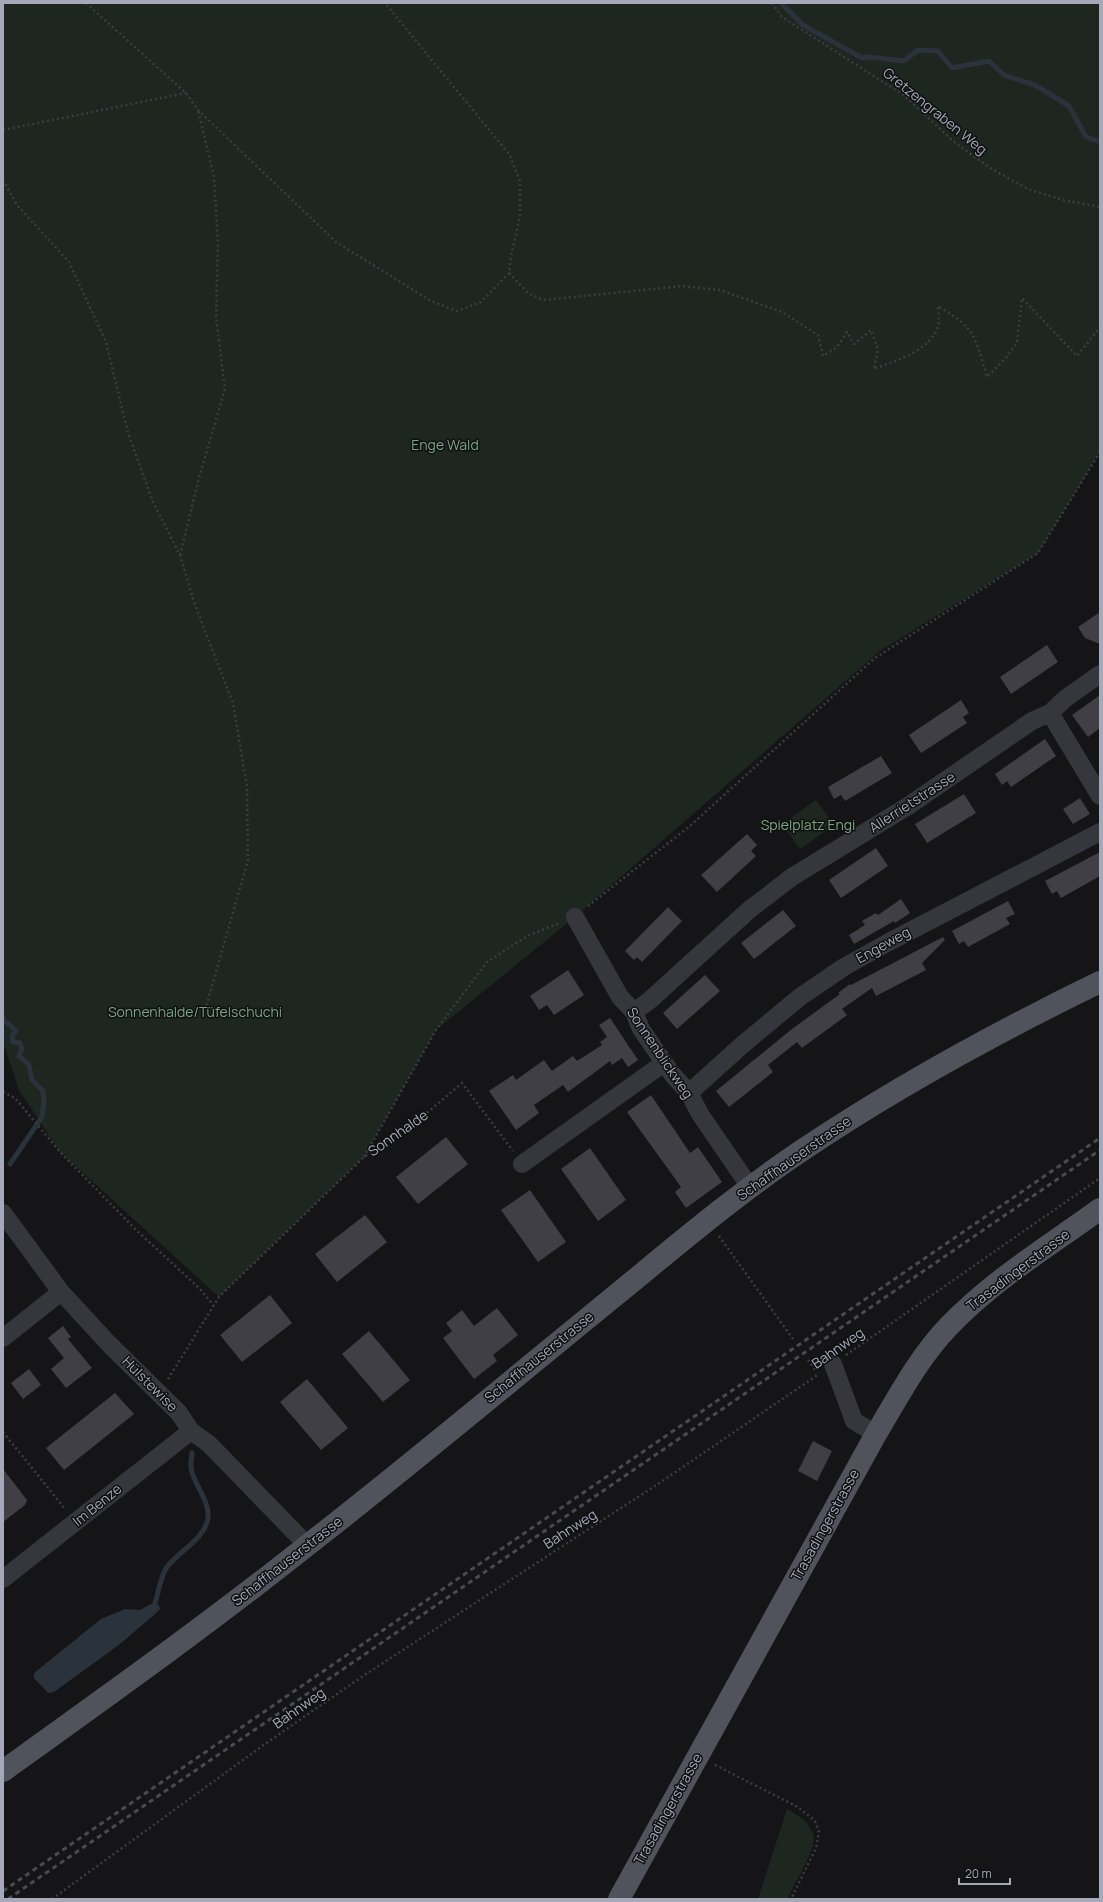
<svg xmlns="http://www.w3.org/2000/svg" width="1103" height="1902" font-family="Manrope,sans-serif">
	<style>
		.green { fill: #1d261f }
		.water { fill: #2a323c }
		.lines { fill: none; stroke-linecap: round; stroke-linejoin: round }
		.stream { stroke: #2a323c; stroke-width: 5 }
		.building { fill: #3f3f45 }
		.path { stroke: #3c3d44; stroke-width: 2.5; stroke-dasharray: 2 3; stroke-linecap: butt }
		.minor { stroke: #36363d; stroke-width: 18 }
		.major { stroke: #51535c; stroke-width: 22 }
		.rail { stroke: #494a52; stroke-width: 3; stroke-dasharray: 5 4; stroke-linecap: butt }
		.labels { text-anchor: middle; stroke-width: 3; stroke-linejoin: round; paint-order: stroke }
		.street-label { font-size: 14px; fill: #a6a9b9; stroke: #101012 }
		.park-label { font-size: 14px; fill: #7ba682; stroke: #101012 }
	</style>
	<rect width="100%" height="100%" fill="#151517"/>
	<!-- green -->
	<path class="green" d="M3,3H1100V452L1038,553L880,651L575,917L436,1030L364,1157L219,1297L60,1152L19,1090L3,1042Z
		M816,800L834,825L800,849L782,824Z
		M787,1809C798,1815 813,1824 814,1838C815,1851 793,1885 788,1899H758Z"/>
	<!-- water -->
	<path class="water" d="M153,1603L159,1605L160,1609L155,1614L120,1644L54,1692L48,1693L34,1678V1673L101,1619L125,1609L140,1610Z"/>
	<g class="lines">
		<!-- stream -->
		<path class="stream" d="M781,3L803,25L862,58L869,57L904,61L918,50L938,51L952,68L989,61L1004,75L1035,85L1069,106L1086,137L1100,142
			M3,1017V1019L16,1031L12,1036L13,1042L20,1043L22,1049L19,1056L29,1065L32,1080L43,1091L44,1101L42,1117L10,1164
			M155,1603C159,1591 160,1577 167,1567C179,1551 205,1539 208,1518C210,1501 194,1485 191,1468C190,1464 192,1458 192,1453"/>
	</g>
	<!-- building -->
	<path class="building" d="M1100,612V644L1085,638L1078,627Z
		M1047,645L1058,662L1011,694L1000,677Z
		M1100,695V728L1088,737L1072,715Z
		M961,700L969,713L963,717L967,723L921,753L909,735Z
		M1045,739L1056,756L1011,787L1007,781L1002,785L995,774Z
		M881,756L892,773L845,801L841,795L834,799L828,787Z
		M964,794L976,813L927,843L915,824Z
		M1080,798L1090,814L1073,824L1063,809Z
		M747,834L757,845L751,851L756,856L717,892L701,875Z
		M876,848L888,866L841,898L829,880Z
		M1100,852V876L1061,898L1057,891L1052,894L1045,881Z
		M901,899L910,913L895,923L894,921L854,944L849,935L865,925L862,921L876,913L878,915Z
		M1008,901L1015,914L1006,918L1010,924L968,947L964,941L959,944L952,931Z
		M668,907L682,921L642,962L637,957L634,960L625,951Z
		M783,910L796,926L754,959L741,943Z
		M943,937L945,940L922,963L926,970L876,996L872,988L842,1009L847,1015L802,1048L797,1042L768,1065L773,1072L729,1107L716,1091L792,1029L840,994L838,993L850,984L851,985Z
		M568,970L584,995L554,1015L547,1005L539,1010L530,996Z
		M705,975L720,991L677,1029L663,1013Z
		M610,1018L638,1060L628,1067L622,1058L612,1065L610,1061L568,1092L563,1085L534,1105L539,1113L516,1130L489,1091L513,1075L516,1080L544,1060L552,1071L573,1056L577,1061L602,1045L600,1042L607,1037L599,1025Z
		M651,1095L690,1153L698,1147L722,1182L686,1208L675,1192L681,1187L627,1112Z
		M446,1137L468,1164L418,1204L396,1177Z
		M590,1148L626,1200L598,1221L561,1169Z
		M530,1190L566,1242L538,1262L501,1210Z
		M365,1215L387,1242L337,1282L315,1254Z
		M270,1295L292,1323L242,1362L220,1335Z
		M497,1308L518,1335L493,1355L497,1361L474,1379L443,1338L452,1331L446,1323L462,1310L474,1326Z
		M63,1326L71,1337L68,1339L92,1368L66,1388L51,1369L64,1358L48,1338Z
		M369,1331L410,1380L383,1402L342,1354Z
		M29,1369L41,1385L23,1399L11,1383Z
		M307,1379L348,1428L321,1450L280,1402Z
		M115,1393L134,1414L64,1470L46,1448Z
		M813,1441L832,1451L817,1481L798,1471Z
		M3,1469L27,1500L25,1505L3,1522Z"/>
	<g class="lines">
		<!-- path -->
		<path class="path" d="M86,3L186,93L198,110L336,242L431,301L457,311L481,302L509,273L511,256L520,216V181L509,154L385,3
			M772,3L782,17L905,96L953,141L990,168L1028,189L1063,200L1100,207
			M3,130L186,93
			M3,180L17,205L69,262L106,342L128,433L153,502L180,555L195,605L233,703L247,787L248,860L204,1014
			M509,273L528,293L543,300L682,286L720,290L782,312L818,335L823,356L837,347L847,332L854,344L871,330L878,350L874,369C896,361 935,349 939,322C939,317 938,311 938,306C976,329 975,336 987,377L1006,358L1017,343L1022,298L1077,356L1100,327
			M180,555L199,478L225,389L216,317L218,242L214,177L198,110
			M588,906L690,826L875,658L1038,553L1100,452
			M3,1092L15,1098L60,1152L135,1229L199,1288L214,1306
			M364,1157L436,1030L487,962L529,935L560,923
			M719,1236L793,1339
			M846,1355L1100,1178
			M808,1360L816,1371
			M168,1379L219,1297L364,1157L428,1112L462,1083L513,1151
			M3,1432L65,1509
			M715,1765L798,1807L815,1821L819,1832L816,1848L791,1899
			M52,1899L265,1744L363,1676L661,1482L819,1374"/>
		<!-- minor -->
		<path class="minor" d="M1050,713L1100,796
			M575,917L620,997L634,1012L641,1029L672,1074L689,1093L700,1114L750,1187
			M634,1012L650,1000L749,910L792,877L908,806L1032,721L1050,713L1066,698L1100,674
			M689,1093L741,1046L800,997L844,967L887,943L1100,832
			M522,1164L664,1063
			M3,1213L61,1292L109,1344L179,1413L191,1431L209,1444L308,1546
			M3,1338L61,1292
			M833,1364L854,1421L876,1434
			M3,1579L191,1431"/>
		<!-- major -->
		<path class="major" d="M3,1771C106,1697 210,1623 309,1544C413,1463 514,1378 616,1295C677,1245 738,1193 804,1149C898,1086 997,1032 1100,982
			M619,1899L876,1434C898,1397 919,1357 949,1326C993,1280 1049,1246 1100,1209"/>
		<!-- rail -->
		<path class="rail" d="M3,1891L1100,1138
			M8,1899L1100,1150"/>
	</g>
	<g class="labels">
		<!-- street labels -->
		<g class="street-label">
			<text transform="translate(935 111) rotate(39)" y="5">Gretzengraben Weg</text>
			<text transform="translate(912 802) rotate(-33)" y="5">Allerrietstrasse</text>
			<text transform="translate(883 945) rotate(-29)" y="5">Engeweg</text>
			<text transform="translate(660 1053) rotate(56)" y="5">Sonnenblickweg</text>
			<text transform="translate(398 1133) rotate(-35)" y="5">Sonnhalde</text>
			<text transform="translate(794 1158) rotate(-35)" y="5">Schaffhauserstrasse</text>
			<text transform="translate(1018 1270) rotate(-37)" y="5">Trasadingerstrasse</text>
			<text transform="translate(838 1348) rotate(-35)" y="5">Bahnweg</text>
			<text transform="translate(539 1357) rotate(-39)" y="5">Schaffhauserstrasse</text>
			<text transform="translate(150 1384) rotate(45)" y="5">Hülstewise</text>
			<text transform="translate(97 1505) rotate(-39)" y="5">Im Benze</text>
			<text transform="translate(825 1525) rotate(-61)" y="5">Trasadingerstrasse</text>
			<text transform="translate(570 1529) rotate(-33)" y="5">Bahnweg</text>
			<text transform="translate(287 1561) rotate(-38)" y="5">Schaffhauserstrasse</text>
			<text transform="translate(299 1708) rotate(-35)" y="5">Bahnweg</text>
			<text transform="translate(668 1809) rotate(-61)" y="5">Trasadingerstrasse</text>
		</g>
		<!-- park labels -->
		<g class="park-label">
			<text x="445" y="450">Enge Wald</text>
			<text x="808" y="830">Spielplatz Engi</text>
			<text x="195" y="1017">Sonnenhalde/Tüfelschuchi</text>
		</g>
	</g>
	<!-- border -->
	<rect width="1103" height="1902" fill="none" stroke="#a6a9b9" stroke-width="8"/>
	<!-- scale -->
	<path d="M959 1878v6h51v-6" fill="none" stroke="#a6a9b9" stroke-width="2"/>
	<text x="965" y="1878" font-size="12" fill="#a6a9b9" stroke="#101012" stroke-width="3" paint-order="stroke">20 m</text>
</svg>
